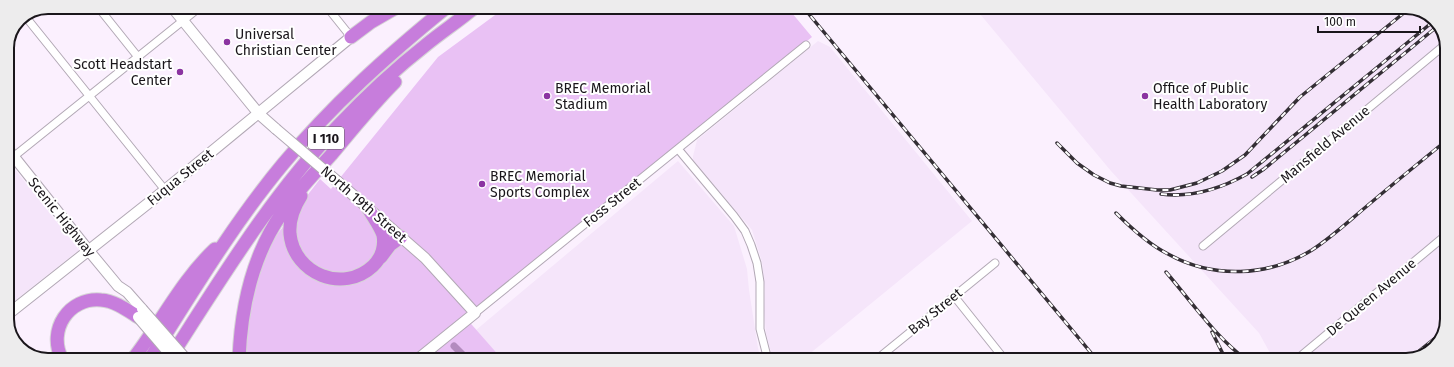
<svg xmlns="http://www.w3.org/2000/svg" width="1454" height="367" font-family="'Fira Sans',sans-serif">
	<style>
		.built { fill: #f5e5fa }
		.garden { fill: #e9c1f4 }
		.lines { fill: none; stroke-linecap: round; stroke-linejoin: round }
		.canal { stroke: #b38bbe; stroke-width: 7 }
		.street-casing { stroke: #b2a8b5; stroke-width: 9 }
		.secondary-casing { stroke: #b2a8b5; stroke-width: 12 }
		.highway-casing { stroke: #d6d5d6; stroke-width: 15 }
		.street { stroke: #fff; stroke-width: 7 }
		.secondary { stroke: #fff; stroke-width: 10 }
		.highway { stroke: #c77ddc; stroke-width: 13 }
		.rail-casing { stroke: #342f35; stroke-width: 3.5 }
		.rail { stroke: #fff; stroke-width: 2; stroke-dasharray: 6; stroke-linecap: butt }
		.secondary-bridge-casing { stroke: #b2a8b5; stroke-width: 12; stroke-linecap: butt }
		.secondary-bridge { stroke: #fff; stroke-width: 10 }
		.poi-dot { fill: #8b34a1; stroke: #fff; stroke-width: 1.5 }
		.labels { text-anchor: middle; stroke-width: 4; stroke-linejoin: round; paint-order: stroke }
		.shield { fill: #fff; stroke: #5f5c5f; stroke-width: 1 }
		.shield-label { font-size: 13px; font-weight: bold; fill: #1a161b }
		.poi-label { font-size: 14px; fill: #1a161b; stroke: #fff; text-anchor: start }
		.street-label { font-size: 14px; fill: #1a161b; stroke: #fff }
		.rim { fill: none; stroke: #1a161b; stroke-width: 2 }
	</style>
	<rect width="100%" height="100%" fill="#fbf0fe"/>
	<!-- built -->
	<path class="built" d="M975,8H1414L1437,21L1447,43L1446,327L1433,350L1406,360H1274L1259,333L1111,171Z
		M818,41L830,47L972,221L802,360H773L766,333L764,312L765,290L762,262L752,230L693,160V156L697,140Z
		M678,161L734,226L747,269L749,290L758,348L761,360L502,359L476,330Z
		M13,167L79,250L7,307V172Z"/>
	<!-- garden -->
	<path class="garden" d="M506,7H787L812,37L465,317L502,359H245L247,326L255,287L265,250L320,179L331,189L438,57Z"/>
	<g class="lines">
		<!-- canal -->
		<path class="canal" d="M454,346L467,359"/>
		<defs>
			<path id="street" d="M98,7L138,57
				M327,7L351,37
				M25,16L165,190
				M678,149L734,216L745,231L751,245L757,263L760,282V329L768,360
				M7,162L200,7
				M1203,246L1447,43
				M954,296L1005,360
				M475,313L806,45
				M876,360L995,263
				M1296,360L1446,235"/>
			<path id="secondary" d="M172,7L259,114L276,129
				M7,148L89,251L118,286L127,292L142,309
				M337,181L425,258L475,313L418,359
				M7,315L165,190L351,37"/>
			<path id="highway" d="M351,37L371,22L397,7
				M301,196C294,207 289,221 290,234C294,274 343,294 373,266C381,258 385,247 383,235C380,226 373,217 368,208
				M381,257L390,245L401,237
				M170,358C222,277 272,195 338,126C366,96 395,69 427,44C443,31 460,20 475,7
				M62,359C47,330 69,297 101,300C115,301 127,310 138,317
				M133,359C161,323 181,281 215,249
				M150,359C192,293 233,224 283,164C332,105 388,55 447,7
				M239,359C241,308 252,256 282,213C296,192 314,174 331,155C352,130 372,105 395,82"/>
		</defs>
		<!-- street casing -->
		<use href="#street" class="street-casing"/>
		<!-- secondary casing -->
		<use href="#secondary" class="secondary-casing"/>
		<!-- highway casing -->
		<use href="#highway" class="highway-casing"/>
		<!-- street -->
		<use href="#street" class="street"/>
		<!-- secondary -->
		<use href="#secondary" class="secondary"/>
		<!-- highway -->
		<use href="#highway" class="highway"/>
		<defs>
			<path id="rail" d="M803,7L1097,360
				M1057,143L1077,163L1094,175L1110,183L1121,186L1157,190H1170L1197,183L1222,171L1245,155L1300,97L1410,8
				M1252,177L1264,169L1439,25
				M1161,194C1192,198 1220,189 1247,174L1435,20
				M1116,213C1131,228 1148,244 1168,254C1213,279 1268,277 1312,250C1332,237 1349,221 1367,206C1393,184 1420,162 1447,140
				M1166,272C1190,300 1217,339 1247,360
				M1212,332L1226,360
				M1409,359L1444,331"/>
		</defs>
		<!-- rail casing -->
		<use href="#rail" class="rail-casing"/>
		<!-- rail -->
		<use href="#rail" class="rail"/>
		<defs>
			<path id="secondary-bridge" d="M276,129L337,181
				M142,309L186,359
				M138,317L174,359"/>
		</defs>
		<!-- secondary-bridge casing -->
		<use href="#secondary-bridge" class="secondary-bridge-casing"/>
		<!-- secondary-bridge -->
		<use href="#secondary-bridge" class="secondary-bridge"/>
	</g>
	<!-- markers -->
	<g class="poi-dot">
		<circle cx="227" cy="42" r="4"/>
		<circle cx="180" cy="72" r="4"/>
		<circle cx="547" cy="96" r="4"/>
		<circle cx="1145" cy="96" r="4"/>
		<circle cx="482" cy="184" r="4"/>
	</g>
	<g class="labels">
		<!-- shield labels -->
		<rect class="shield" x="308" y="127" width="36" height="22" rx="3"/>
		<g class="shield-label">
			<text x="326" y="143">I 110</text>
		</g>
		<!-- poi labels -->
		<g class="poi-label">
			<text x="235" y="39">Universal<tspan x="235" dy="16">Christian Center</tspan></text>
			<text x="172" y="69" text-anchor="end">Scott Headstart<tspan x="172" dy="16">Center</tspan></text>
			<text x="555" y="93">BREC Memorial<tspan x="555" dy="16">Stadium</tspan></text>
			<text x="1153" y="93">Office of Public<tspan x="1153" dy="16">Health Laboratory</tspan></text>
			<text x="490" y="181">BREC Memorial<tspan x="490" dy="16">Sports Complex</tspan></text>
		</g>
		<!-- street labels -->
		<g class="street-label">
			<text transform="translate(1325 144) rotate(-40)" y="5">Mansfield Avenue</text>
			<text transform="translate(180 177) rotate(-39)" y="5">Fuqua Street</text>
			<text transform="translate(612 202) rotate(-39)" y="5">Foss Street</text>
			<text transform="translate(364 204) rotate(41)" y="5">North 19th Street</text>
			<text transform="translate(62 217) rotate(51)" y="5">Scenic Highway</text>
			<text transform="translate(1371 297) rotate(-40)" y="5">De Queen Avenue</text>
			<text transform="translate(935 311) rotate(-39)" y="5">Bay Street</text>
		</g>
	</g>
	<!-- crop -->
	<path d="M0 0H1454V367H0ZM48 14H1406A34 34 0 0 1 1440 48V319A34 34 0 0 1 1406 353H48A34 34 0 0 1 14 319V48A34 34 0 0 1 48 14Z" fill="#edeced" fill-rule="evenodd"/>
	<path class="rim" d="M48 14H1406A34 34 0 0 1 1440 48V319A34 34 0 0 1 1406 353H48A34 34 0 0 1 14 319V48A34 34 0 0 1 48 14Z"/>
	<!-- scale -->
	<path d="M1318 26v6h102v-6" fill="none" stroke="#1a161b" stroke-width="2"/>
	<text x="1324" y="26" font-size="12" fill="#1a161b" stroke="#ffffff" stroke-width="3" paint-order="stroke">100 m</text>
</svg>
